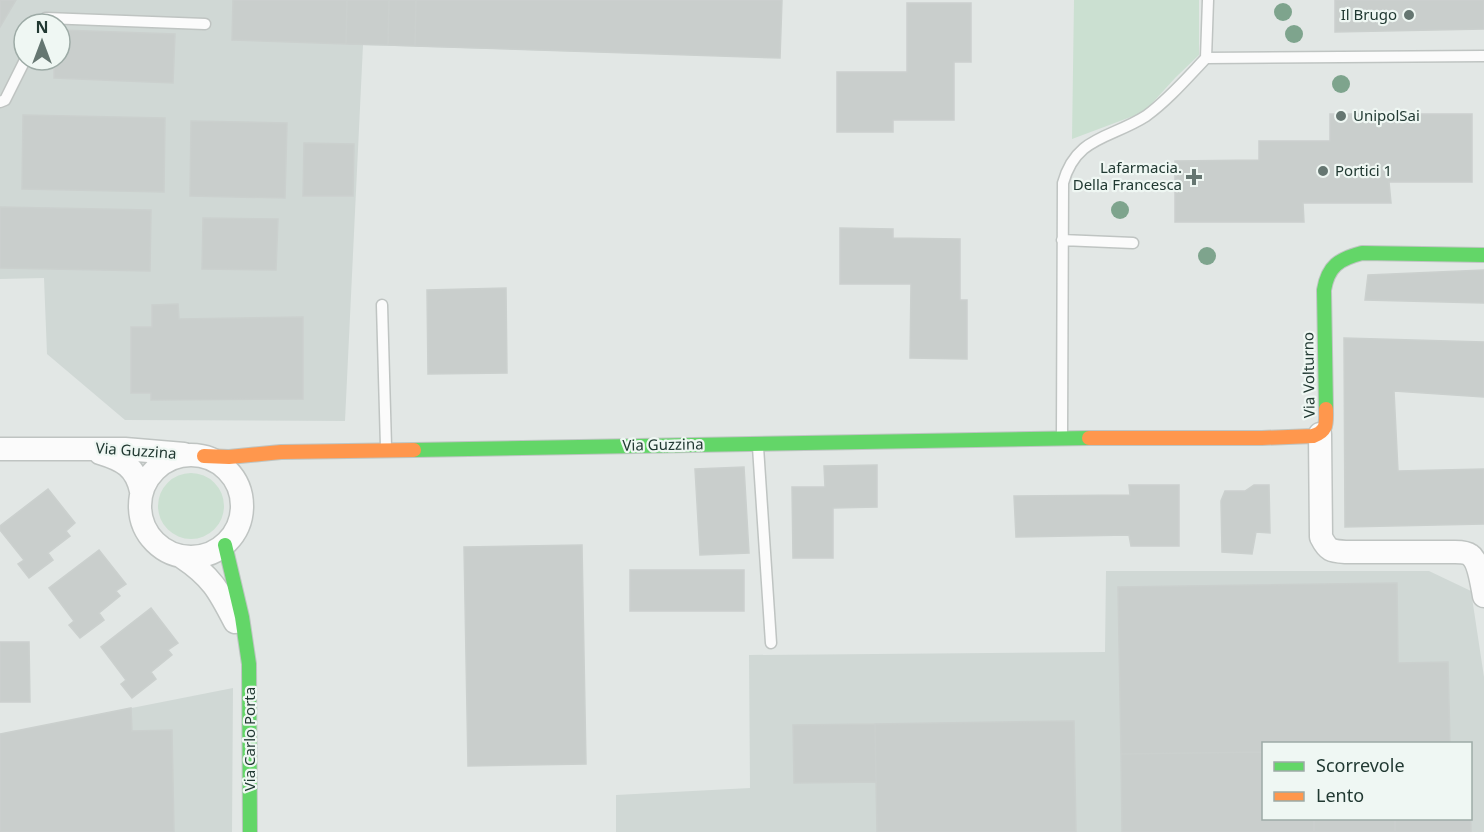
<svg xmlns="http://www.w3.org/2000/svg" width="1484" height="832" font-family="'Noto Sans',sans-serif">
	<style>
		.built { fill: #d0d8d5; fill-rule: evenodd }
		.green { fill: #cbe0d1 }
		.building { fill: #c9cecc; stroke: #cbd0ce; stroke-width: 1.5 }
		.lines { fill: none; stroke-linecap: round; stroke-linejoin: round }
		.lane-casing { stroke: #bfc4c2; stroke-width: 13 }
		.street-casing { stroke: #bfc4c2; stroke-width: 25 }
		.fast-casing { stroke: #bec5c2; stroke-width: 16 }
		.slow-casing { stroke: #bec5c2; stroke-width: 16 }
		.lane { stroke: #fbfbfb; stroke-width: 10 }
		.street { stroke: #fbfbfb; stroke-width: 22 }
		.fast { stroke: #63d668; stroke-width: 14 }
		.slow { stroke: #ff974d; stroke-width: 14 }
		.tree { fill: #7ea48d }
		.poi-dot { fill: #657671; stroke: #eff7f3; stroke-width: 2 }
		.labels { text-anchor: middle; stroke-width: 4.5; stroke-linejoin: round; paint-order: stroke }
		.poi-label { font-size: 15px; fill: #213932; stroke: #eff7f3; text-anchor: end }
		.street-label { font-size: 15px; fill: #213932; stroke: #eff7f3 }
	</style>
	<rect width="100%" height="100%" fill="#e2e7e5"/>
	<!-- built -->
	<path class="built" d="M0,0H782L780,58L363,45L345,421L125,420L47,354L44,278L0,279ZM24,24H60V60H24Z
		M1106,571H1429L1471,591L1484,677V832H616V795L750,788L749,655L1105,652ZM1264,744H1470V818H1264Z
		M233,688L232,832H0V734Z"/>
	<!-- green -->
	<path class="green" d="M1074,0H1199V55L1176,77L1144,112L1072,139Z
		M158 506a33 33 0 1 1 66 0a33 33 0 1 1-66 0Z"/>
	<!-- building -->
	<path class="building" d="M0,0H16L0,27Z
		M233,0H347L346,44L232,40Z
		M347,0H389L388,45L346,44Z
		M389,0H416L415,46L388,45Z
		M416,0H782L780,58L415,46Z
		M1335,0H1484V29L1335,32Z
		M907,3H971V62H954V120H893V132H837V72H907Z
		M60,30L175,34L173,83L54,78V60H60Z
		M1330,114H1472V182H1389L1391,203H1303L1304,222H1175V161L1259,160V141H1330Z
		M23,115L165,118L164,192L22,189Z
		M191,121L287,123L285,198L190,196Z
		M304,143L354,144L353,196H303Z
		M0,207L151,210L150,271L0,268Z
		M203,218L278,219L276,270L202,269Z
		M840,228L893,229V238L960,239V300H967V359L910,358L911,284H840Z
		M1484,270V303L1365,300L1368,275Z
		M506,288L507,373L428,374L427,290Z
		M178,304L179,319L303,317V399L151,400V393H131V327H152V305Z
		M1344,338L1484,342V397L1394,391L1398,471L1484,469V524L1345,527Z
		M877,465V507L833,508V558H793L792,487H825L824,466Z
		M744,467L749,553L700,555L695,469Z
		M1129,485H1179V546H1131L1129,535L1016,537L1014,496L1130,495Z
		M1254,485H1269L1270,533L1256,532L1252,554L1222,552L1221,501L1225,491H1245Z
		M48,489L75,523L66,531L70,536L48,553L53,560L29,578L18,564L24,560L0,530V526Z
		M582,545L586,764L468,766L464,547Z
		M99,550L126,584L116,591L120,596L99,613L104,620L80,638L69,625L74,621L49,588Z
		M630,570H744V611H630Z
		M1397,583L1398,663L1448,662L1450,744H1264V752L1121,754L1118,587Z
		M151,608L178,643L168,650L172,655L151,672L156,679L132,698L121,684L126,680L101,647Z
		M0,642H29L30,702H0Z
		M131,708L132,731L172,730L174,832H0V734Z
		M1074,721L1076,832H877L875,724Z
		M875,724L876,782L794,783L793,725Z
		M1264,752V818H1314V832H1122L1121,754Z
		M1470,794L1471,832H1395V818H1470Z
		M1314,818H1395V832H1314Z"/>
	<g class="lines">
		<defs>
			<path id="lane" d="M44,24L46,18L205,24
				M1206,58L1208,0
				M0,102L5,100L25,60
				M1062,240L1133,243
				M382,305L386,447
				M1062,435L1063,183C1076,136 1110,139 1146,116C1168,100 1187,78 1206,58L1484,56
				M758,447L771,643"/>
			<path id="street" d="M1320,434L1321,537C1328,551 1331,551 1346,552H1455C1459,552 1466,552 1470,555C1479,561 1482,586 1484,596
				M0,449H125L184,454
				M100,453C123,460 136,467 141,491
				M140 506a51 51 0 1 1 102 0a51 51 0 1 1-102 0Z
				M182,557C212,577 219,591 235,622"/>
			<path id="fast" d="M1326,409L1324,290C1328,266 1339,259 1362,253L1484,255
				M414,450L1089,438
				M225,545L242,617L249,664L250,832"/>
			<path id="slow" d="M1089,438H1262L1313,436C1328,431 1326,423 1326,409
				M204,456L229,457L281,452L414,450"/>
		</defs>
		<!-- lane casing -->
		<use href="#lane" class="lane-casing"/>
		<!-- street casing -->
		<use href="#street" class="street-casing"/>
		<!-- fast casing -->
		<use href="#fast" class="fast-casing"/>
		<!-- slow casing -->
		<use href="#slow" class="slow-casing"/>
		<!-- lane -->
		<use href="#lane" class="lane"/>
		<!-- street -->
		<use href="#street" class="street"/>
		<!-- fast -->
		<use href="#fast" class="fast"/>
		<!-- slow -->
		<use href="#slow" class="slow"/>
	</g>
	<!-- trees -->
	<g class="tree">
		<circle cx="1283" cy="12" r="9"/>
		<circle cx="1294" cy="34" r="9"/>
		<circle cx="1341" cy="84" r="9"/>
		<circle cx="1120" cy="210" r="9"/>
		<circle cx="1207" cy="256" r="9"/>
	</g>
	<!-- markers -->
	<g class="poi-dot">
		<circle cx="1409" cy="15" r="6"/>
		<circle cx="1341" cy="116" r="6"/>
		<circle cx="1323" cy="171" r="6"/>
		<path d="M1191 168h6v6h6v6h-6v6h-6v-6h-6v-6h6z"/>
	</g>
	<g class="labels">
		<!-- poi labels -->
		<g class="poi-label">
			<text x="1397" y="20">Il Brugo</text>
			<text x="1353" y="121" text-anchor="start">UnipolSai</text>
			<text x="1182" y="173">Lafarmacia.<tspan x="1182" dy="17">Della Francesca</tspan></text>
			<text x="1335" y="176" text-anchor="start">Portici 1</text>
		</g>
		<!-- street labels -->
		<g class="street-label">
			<text transform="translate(1309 375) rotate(-91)" y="5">Via Volturno</text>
			<text transform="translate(663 445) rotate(-1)" y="5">Via Guzzina</text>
			<text transform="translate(136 451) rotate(4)" y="5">Via Guzzina</text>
			<text transform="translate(250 739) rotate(-90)" y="5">Via Carlo Porta</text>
		</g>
	</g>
	<!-- legend -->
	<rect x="1262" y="742" width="210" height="78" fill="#eff7f3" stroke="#9daba6" stroke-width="1.5"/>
	<rect x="1274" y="762" width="30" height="9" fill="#63d668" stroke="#9daba6" stroke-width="1.5"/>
	<text x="1316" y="772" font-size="18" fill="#213932">Scorrevole</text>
	<rect x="1274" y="792" width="30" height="9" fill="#ff974d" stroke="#9daba6" stroke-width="1.5"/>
	<text x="1316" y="802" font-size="18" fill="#213932">Lento</text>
	<!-- north arrow -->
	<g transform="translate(42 42)"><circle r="28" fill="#eff7f3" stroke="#9daba6" stroke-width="1.5"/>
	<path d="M0-4.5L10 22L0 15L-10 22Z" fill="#657671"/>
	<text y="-9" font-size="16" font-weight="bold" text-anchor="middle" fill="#213932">N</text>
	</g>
</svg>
